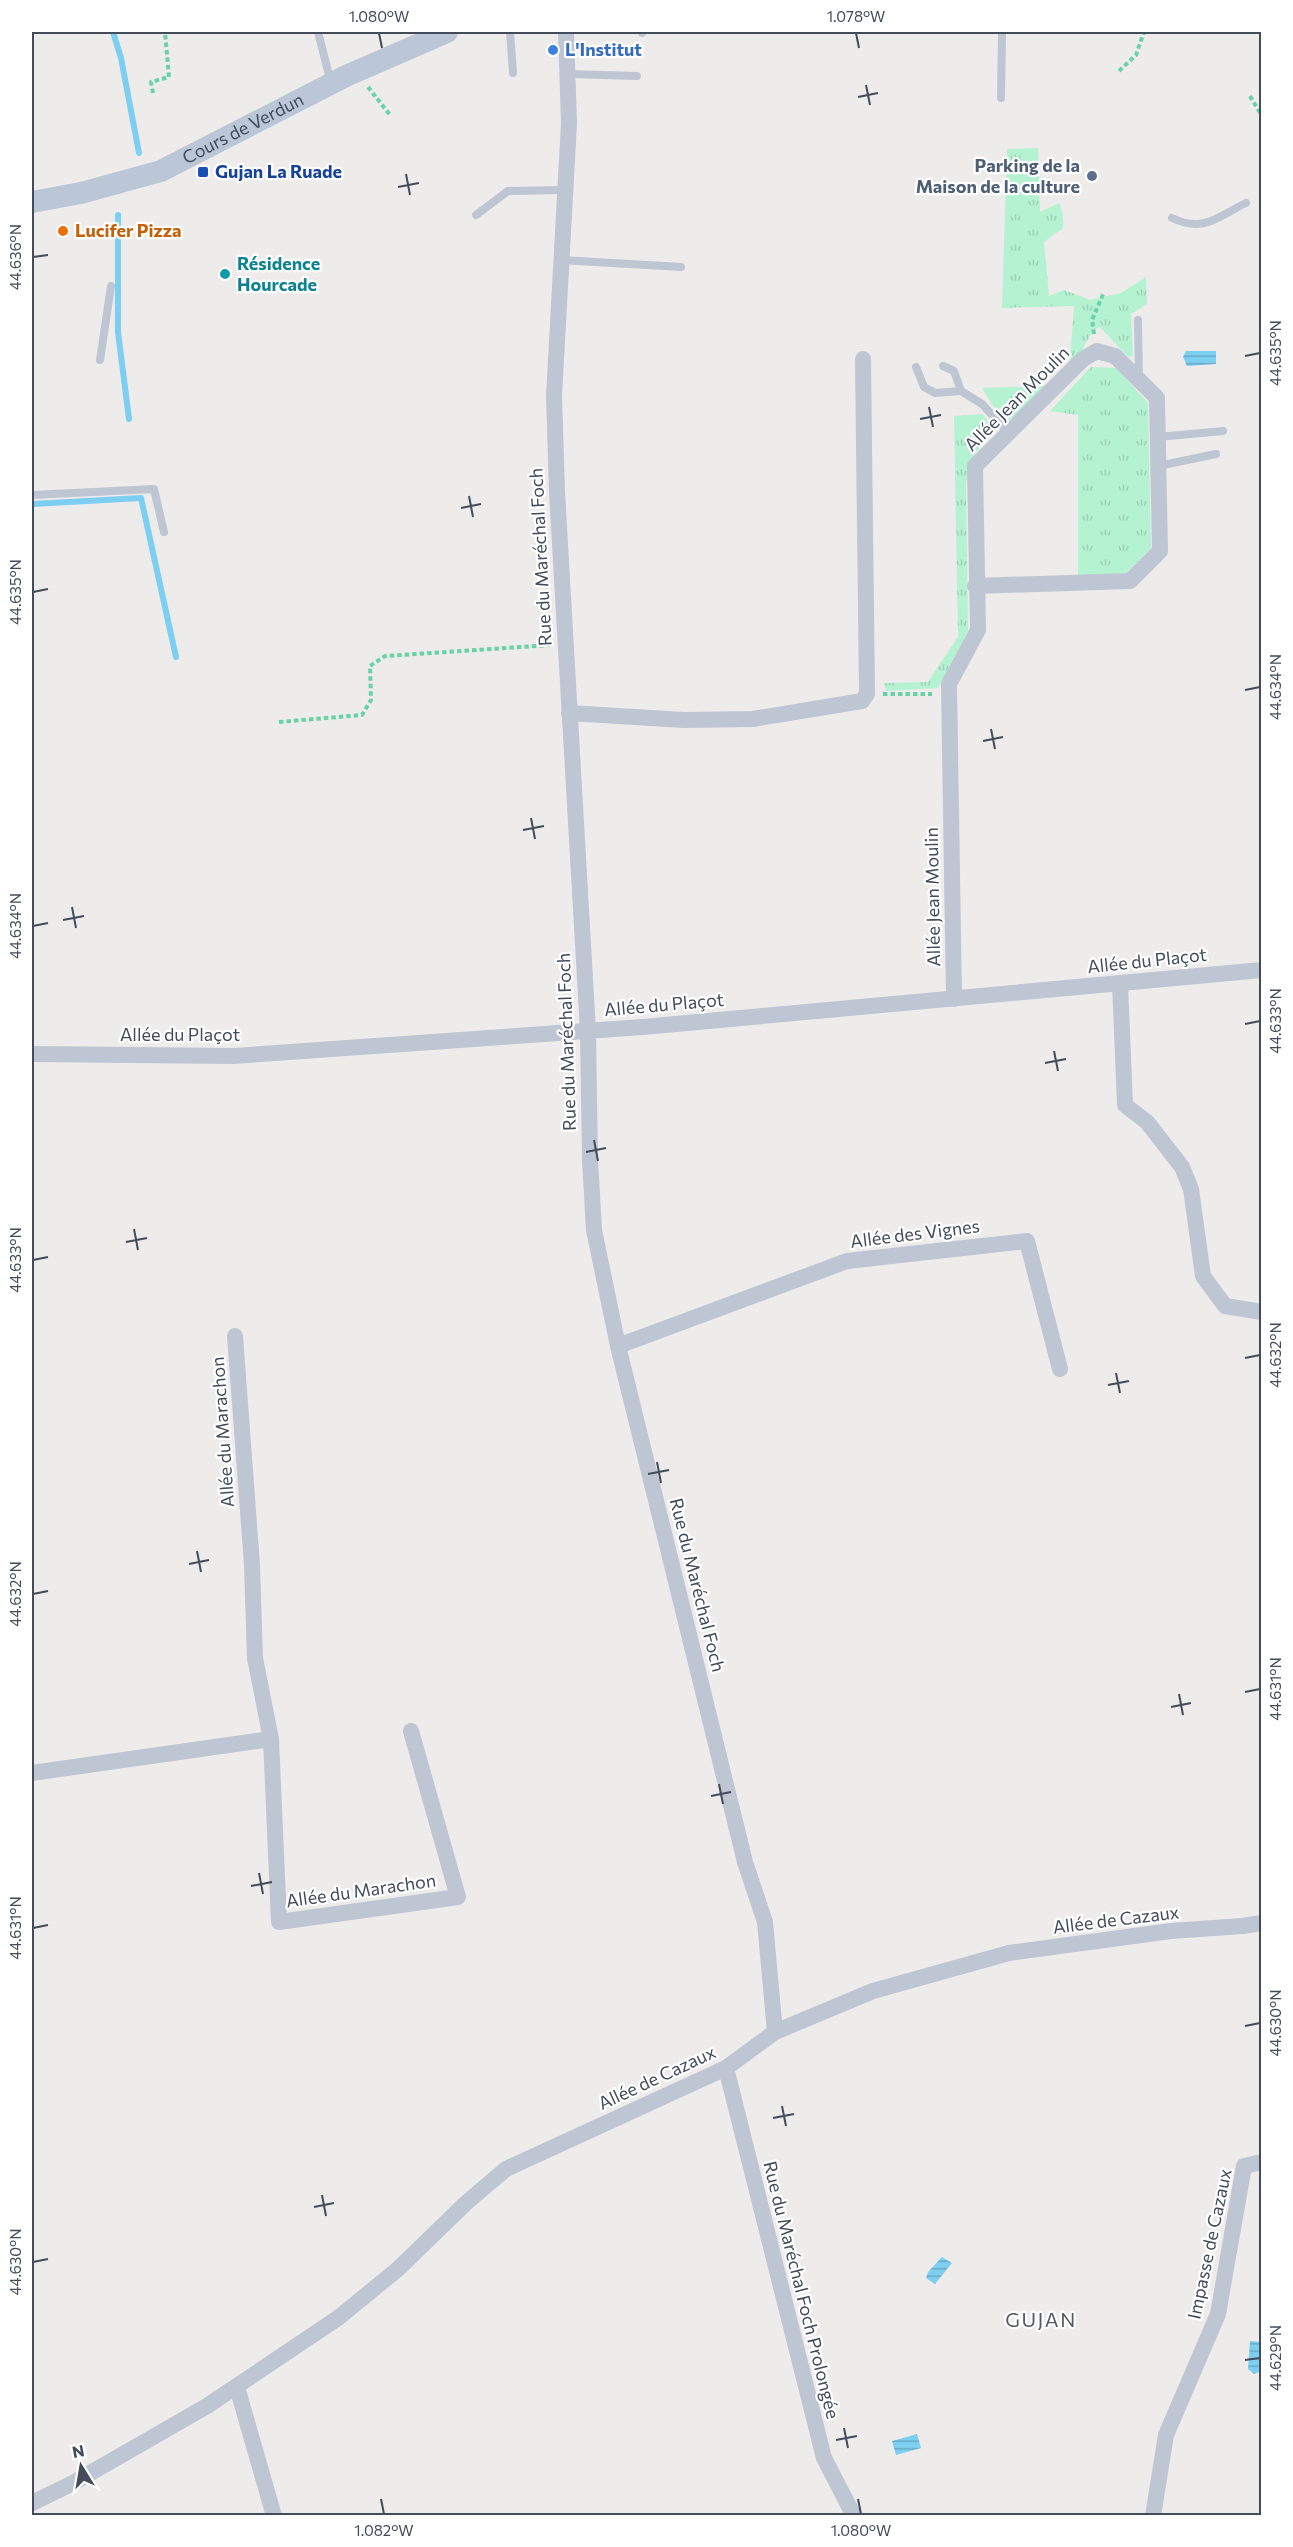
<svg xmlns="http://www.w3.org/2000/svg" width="1293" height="2547" font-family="Commissioner,sans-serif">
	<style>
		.grass { fill: url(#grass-tufts) }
		.water { fill: url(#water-rules) }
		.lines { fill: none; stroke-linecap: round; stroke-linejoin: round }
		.stream { stroke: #7dcff2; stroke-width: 6 }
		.path { stroke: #69d2a8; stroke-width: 4; stroke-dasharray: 4.5 3; stroke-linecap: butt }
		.service { stroke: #bdc6d2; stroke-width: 8 }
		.minor { stroke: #bdc6d2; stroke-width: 16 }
		.secondary { stroke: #bbc6d7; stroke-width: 22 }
		.ticks { fill: none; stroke: #424c5a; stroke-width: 2 }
		.shop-dot { fill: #3f7fe0; stroke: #fff; stroke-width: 2 }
		.transit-dot { fill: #1a4fb4; stroke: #fff; stroke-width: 2 }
		.service-dot { fill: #5c6f8a; stroke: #fff; stroke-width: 2 }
		.food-dot { fill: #e8710a; stroke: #fff; stroke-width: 2 }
		.culture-dot { fill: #0f9aa8; stroke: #fff; stroke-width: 2 }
		.labels { text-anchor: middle; stroke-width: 4.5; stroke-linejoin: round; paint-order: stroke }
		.shop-label { font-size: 18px; font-weight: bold; fill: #366cbe; stroke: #fff; text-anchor: start }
		.street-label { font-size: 18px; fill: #424c5a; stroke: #fff }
		.service-label { font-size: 18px; font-weight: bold; fill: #4e5e75; stroke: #fff; text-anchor: end }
		.transit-label { font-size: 18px; font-weight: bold; fill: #164399; stroke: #fff; text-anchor: start }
		.food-label { font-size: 18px; font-weight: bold; fill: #c56008; stroke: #fff; text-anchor: start }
		.culture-label { font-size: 18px; font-weight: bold; fill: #0d838f; stroke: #fff; text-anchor: start }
		.neighbourhood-label { font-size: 20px; letter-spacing: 1.5px; fill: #575b61; stroke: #fff }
		.neatline { fill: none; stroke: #424c5a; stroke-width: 2 }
		.ticks-label { font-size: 15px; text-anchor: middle; fill: #424c5a }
	</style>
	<defs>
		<pattern id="grass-tufts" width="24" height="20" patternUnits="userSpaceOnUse" patternTransform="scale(1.5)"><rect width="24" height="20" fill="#b4f2d1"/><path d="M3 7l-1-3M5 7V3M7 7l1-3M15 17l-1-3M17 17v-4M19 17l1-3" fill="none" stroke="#9cd1b6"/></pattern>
		<pattern id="water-rules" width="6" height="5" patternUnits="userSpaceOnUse" patternTransform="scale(1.5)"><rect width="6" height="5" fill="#7dcff2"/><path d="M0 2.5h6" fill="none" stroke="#68aac7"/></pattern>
	</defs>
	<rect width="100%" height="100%" fill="#eeebeb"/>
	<!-- grass -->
	<path class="grass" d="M1038,148L1040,212L1059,203L1063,214V228L1044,242L1049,296L1064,290L1090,300L1121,293L1146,277L1147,304L1131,314L1133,356L1128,357L1100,327L1093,330L1075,363L1070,361L1074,306L1002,308L1007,149Z
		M1091,367L1116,368L1148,403L1151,548L1126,573L1078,576V415L1050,411Z
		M1044,386L1022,412L1008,420L998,414L982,388Z
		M983,414L991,427V435L973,456L966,482L968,631L938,688L886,691L884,683L928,682L958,637L954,416Z"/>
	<!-- water -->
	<path class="water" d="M1186,351H1216V364L1187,366L1183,357Z
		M942,2257L952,2263L935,2284L926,2278L928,2272Z
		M1250,2341L1261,2342V2371L1254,2374L1248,2369Z
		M917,2434L921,2448L896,2455L892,2441Z"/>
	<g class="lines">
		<!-- stream -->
		<path class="stream" d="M113,32L121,58L139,153
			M118,215V332L129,419
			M32,504L141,498L176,657"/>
		<!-- path -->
		<path class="path" d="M1119,71L1136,55L1144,32
			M368,87L390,115
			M153,93L151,82L169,77L165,32
			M1250,96L1262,116
			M1094,334L1092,320L1104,292
			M883,694H932
			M279,722L362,715L371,700L370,666L385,656L550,645"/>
		<!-- service -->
		<path class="service" d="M318,32L331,83
			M510,32L513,73
			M642,33V32
			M568,74L637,76
			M1001,98L1002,32
			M476,215L508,191L565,190
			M1172,218C1204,233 1217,217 1246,203
			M561,260L681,267
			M1138,320L1139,380
			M100,360L111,286
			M943,366L954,371L961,391
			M916,367L924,387L935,393L961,391L982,404L1009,433
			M1158,437L1223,431
			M1158,466L1216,454
			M32,495L154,489L164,532"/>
		<!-- minor -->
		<path class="minor" d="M566,32L569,123L554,396L557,492L588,1031L590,1160L594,1230L618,1346L745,1862L765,1922L775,2032
			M569,713L684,720L753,719L862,701L867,694L863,359
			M1120,984L1125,1105L1147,1122L1182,1167L1191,1189L1203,1276L1225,1306L1262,1312
			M954,999L949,684L978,630L975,466L1083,359L1097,351L1115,356L1157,398L1160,551L1130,581L975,586
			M32,1054L234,1056L643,1027L1262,970
			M618,1346L847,1261L1027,1241L1060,1369
			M271,1739L279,1922L458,1897L411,1731
			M32,1773L271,1739L255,1658L252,1565L235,1336
			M726,2068L824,2458L854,2516
			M237,2387L274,2516
			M32,2503L73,2483L207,2406L338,2318L398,2269L466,2203L506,2169L726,2068L775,2032L873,1991L1009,1953L1171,1931L1242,1926L1262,1923
			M1153,2516L1166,2435L1218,2314L1244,2166L1262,2162"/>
		<!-- secondary -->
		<path class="secondary" id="s1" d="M32,202L81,193L161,171L346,76L447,32"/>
	</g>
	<!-- ticks -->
	<path class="ticks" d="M379,33L382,48M856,33L859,48M866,85L870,105M858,97L878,93M406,174L410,195M398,187L419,183M33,257L48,255M1245,356L1260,353M929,407L933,427M920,419L941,415M469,496L473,517M461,508L481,504M33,592L48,589M1245,690L1260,687M991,729L995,749M983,741L1003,737M531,818L535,839M523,830L544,826M72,907L76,928M63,920L84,916M33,926L48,923M1245,1024L1260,1021M1054,1051L1058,1071M1045,1063L1066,1059M594,1140L598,1161M586,1152L606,1148M134,1229L138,1250M126,1242L147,1238M33,1260L48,1257M1245,1358L1260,1355M1116,1373L1120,1393M1108,1385L1129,1381M657,1462L661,1483M648,1474L669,1470M197,1551L201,1572M189,1564L209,1560M33,1594L48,1591M1245,1692L1260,1689M1179,1694L1183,1715M1171,1707L1191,1703M719,1784L723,1804M711,1796L731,1792M259,1873L263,1894M251,1886L272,1882M33,1928L48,1925M1245,2026L1260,2023M782,2106L786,2126M773,2118L794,2114M322,2195L326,2216M314,2207L334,2203M33,2262L48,2259M1245,2360L1260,2358M844,2428L848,2448M836,2440L857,2436M381,2499L384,2514M858,2499L861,2514"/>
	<!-- markers -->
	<circle class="shop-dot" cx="553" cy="50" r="6"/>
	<rect class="transit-dot" x="197" y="166" width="12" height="12" rx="3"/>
	<circle class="service-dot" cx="1092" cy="176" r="6"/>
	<circle class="food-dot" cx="63" cy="231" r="6"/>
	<circle class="culture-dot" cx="225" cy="274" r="6"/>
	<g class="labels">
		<!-- shop labels -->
		<g class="shop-label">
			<text x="565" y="56">L'Institut</text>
		</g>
		<!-- street labels -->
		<g class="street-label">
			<text dy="6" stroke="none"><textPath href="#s1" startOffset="225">Cours de Verdun</textPath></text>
			<text transform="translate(1017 399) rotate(-45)" y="6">Allée Jean Moulin</text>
			<text transform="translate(541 557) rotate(-93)" y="6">Rue du Maréchal Foch</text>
			<text transform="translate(933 897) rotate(-91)" y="6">Allée Jean Moulin</text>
			<text transform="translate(1147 961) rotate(-6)" y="6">Allée du Plaçot</text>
			<text transform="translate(664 1005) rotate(-5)" y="6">Allée du Plaçot</text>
			<text x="180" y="1041">Allée du Plaçot</text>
			<text transform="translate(567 1042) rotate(-92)" y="6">Rue du Maréchal Foch</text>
			<text transform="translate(915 1234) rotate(-7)" y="6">Allée des Vignes</text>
			<text transform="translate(223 1432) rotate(-94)" y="6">Allée du Marachon</text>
			<text transform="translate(697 1585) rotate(76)" y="6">Rue du Maréchal Foch</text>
			<text transform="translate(361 1891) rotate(-8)" y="6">Allée du Marachon</text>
			<text transform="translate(1116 1920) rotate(-7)" y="6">Allée de Cazaux</text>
			<text transform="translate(657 2078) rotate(-25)" y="6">Allée de Cazaux</text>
			<text transform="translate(1210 2244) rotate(-78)" y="6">Impasse de Cazaux</text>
			<text transform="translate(801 2290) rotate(76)" y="6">Rue du Maréchal Foch Prolongée</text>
		</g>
		<!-- service labels -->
		<g class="service-label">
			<text x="1080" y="172">Parking de la<tspan x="1080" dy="21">Maison de la culture</tspan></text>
		</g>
		<!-- transit labels -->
		<g class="transit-label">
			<text x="215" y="178">Gujan La Ruade</text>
		</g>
		<!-- food labels -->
		<g class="food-label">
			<text x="75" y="237">Lucifer Pizza</text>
		</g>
		<!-- culture labels -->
		<g class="culture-label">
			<text x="237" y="270">Résidence<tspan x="237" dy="21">Hourcade</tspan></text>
		</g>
		<!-- neighbourhood labels -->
		<g class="neighbourhood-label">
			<text x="1041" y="2327">GUJAN</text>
		</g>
	</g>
	<!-- border -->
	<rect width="1293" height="2547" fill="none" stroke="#ffffff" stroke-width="66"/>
	<!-- north arrow -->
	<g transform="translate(81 2466) rotate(349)" stroke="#ffffff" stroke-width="4.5" paint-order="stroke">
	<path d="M0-4.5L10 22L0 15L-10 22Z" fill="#424c5a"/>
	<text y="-9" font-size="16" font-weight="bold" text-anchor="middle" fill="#424c5a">N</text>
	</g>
	<rect x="33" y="33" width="1227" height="2481" class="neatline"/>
	<g class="ticks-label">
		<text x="379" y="22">1.080°W</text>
		<text x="856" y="22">1.078°W</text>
		<text transform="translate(16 257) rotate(-90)" y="5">44.636°N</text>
		<text transform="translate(1276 353) rotate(-90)" y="5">44.635°N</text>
		<text transform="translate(16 592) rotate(-90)" y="5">44.635°N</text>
		<text transform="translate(1276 687) rotate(-90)" y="5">44.634°N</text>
		<text transform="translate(16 926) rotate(-90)" y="5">44.634°N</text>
		<text transform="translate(1276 1021) rotate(-90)" y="5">44.633°N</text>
		<text transform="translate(16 1260) rotate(-90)" y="5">44.633°N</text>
		<text transform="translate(1276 1355) rotate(-90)" y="5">44.632°N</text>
		<text transform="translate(16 1594) rotate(-90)" y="5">44.632°N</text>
		<text transform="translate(1276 1689) rotate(-90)" y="5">44.631°N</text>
		<text transform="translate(16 1928) rotate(-90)" y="5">44.631°N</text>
		<text transform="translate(1276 2023) rotate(-90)" y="5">44.630°N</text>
		<text transform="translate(16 2262) rotate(-90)" y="5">44.630°N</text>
		<text transform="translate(1276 2358) rotate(-90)" y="5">44.629°N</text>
		<text x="384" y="2536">1.082°W</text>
		<text x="861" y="2536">1.080°W</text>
	</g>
</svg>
